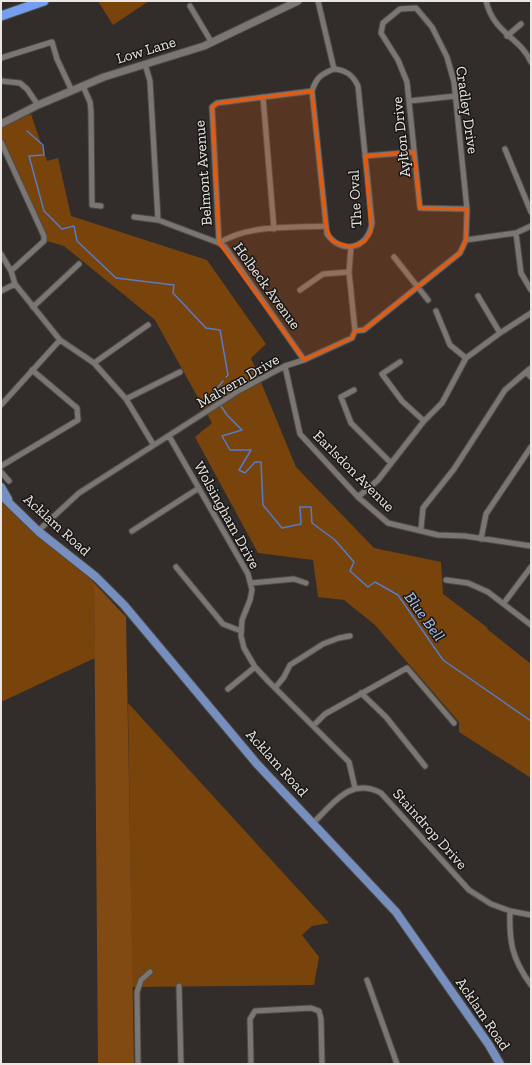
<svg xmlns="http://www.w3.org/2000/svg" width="532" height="1065" font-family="'Zilla Slab',serif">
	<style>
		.green { fill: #79430c }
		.forest { fill: #824a13 }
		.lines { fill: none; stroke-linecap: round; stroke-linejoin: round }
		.stream { stroke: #557cc8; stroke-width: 1.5 }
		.street-casing { stroke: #4f4c49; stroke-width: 7 }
		.secondary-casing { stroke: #4f4c49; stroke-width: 9 }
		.primary-casing { stroke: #4f4c49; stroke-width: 10 }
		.highway-casing { stroke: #4f4c49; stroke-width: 11 }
		.street { stroke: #7b7672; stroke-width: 5 }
		.secondary { stroke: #7b7672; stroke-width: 7 }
		.primary { stroke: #778fbe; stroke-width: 8 }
		.highway { stroke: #749ff0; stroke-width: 9 }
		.marked { fill: #e8590c; fill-opacity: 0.2; stroke: #e8590c; stroke-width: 3; stroke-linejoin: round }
		.labels { text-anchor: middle; stroke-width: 3; stroke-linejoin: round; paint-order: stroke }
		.street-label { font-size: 15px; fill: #eae7e5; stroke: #181614 }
		.water-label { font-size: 16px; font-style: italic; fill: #afc5ed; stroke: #181614 }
	</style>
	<rect width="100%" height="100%" fill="#322d2a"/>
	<!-- green -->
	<path class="green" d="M98,1H149L113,25Z
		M31,114L47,161L58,158L71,216L207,260L266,344L251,358L296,467L374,548L441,562L443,594L488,628L487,629L531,664V778L459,732V722L375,625L344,600L318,597L313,560L258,553L195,437L212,423L155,320L64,246L47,241L45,233L1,141V128Z
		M1,500L95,583H94L95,658L1,702Z
		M128,703L329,923L312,926L302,935L319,957L314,985L132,987Z"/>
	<!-- forest -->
	<path class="forest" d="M94,583L126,617L134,1064H98Z"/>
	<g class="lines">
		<!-- stream -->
		<path class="stream" d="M27,131L43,145L44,155L29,156L44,211L62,229L74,226L77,241L116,278L174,285L173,293L206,328L220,330L228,375L226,377
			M223,381L213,394L227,415L242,430L222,436L230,450H251L239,470L245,473L255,462H261L263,505L282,528L301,524L300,507H311L312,523L335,540L354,562L350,571L368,587L375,582L398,595L443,660L531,721"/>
		<defs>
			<path id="street" d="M318,1L334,69
				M486,1C494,34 520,37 531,62
				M190,6L212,43
				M507,36L521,24
				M1,58L52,42L57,59L72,91
				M145,64L150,81L158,220
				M334,69C346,70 353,75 358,86L372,223C368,249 342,255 327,234L312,91C316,78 321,74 334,69Z
				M1,81L20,83L27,89L38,105
				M83,86L90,102L91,111L92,205L101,206
				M263,97L274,229
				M409,101L456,96
				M1,142L44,236V241L11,271
				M505,149L531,212
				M365,156L414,152
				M134,217L158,220L219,243L225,247L304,360
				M516,233L521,273L531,290
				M466,240L516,233L531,226
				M219,243L212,107L217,103L312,91
				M219,243C249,224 292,228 326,226
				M351,247L349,272L355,331
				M1,254L11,271L15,284L60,340L94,363L126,399L153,444
				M394,257L428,300
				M300,290L323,274L349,272
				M1,291L15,284
				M478,296L500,333
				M33,307L79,264
				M436,311L450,345L466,358
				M355,331L364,330L460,253L466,240L467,209L454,82L447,57L432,27L416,8L400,9L383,23L381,33L398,60L407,82L420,208L467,209
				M400,362L382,374L402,401L424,421
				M94,363L148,325
				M285,366L300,434L358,497L388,523L438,535L465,536L531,546
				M526,372L531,368
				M354,390L341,397L351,423L391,463
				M126,399L180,372
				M1,405L60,340
				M169,436L248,574L252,590L250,600L242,620L241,636L244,648L255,667L268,681L349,762L355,788
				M1,466L78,420L77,408L32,370
				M1,472L9,481
				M358,497L378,480L424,421L442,403L466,358L500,333L531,313
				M421,529L423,508L454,469L505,390L526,372L531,377
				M38,531L79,493L240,390L285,366L304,360L352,338L355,331
				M132,531L199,488
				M481,539L486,514L531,447
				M176,567L223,624L241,631
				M446,580L468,583L488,592L531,625
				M251,583L294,579L306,583
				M504,603L531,567
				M275,688L284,677L290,665L323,644L339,638L350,636
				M228,689L255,667
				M361,693L386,717L425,766
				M313,726L325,714L407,668L454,723
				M313,823C334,803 350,777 381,793L469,890L491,904L510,911L531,915
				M510,911C509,942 512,959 531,985
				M367,980L397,1064
				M179,986L181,1064
				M138,1064L137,992L141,980L150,972
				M251,1064L250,1019L255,1011L311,1008L319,1011L321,1019L322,1064"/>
			<path id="secondary" d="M1,124L38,105L104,77L204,46L298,1"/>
			<path id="primary" d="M1,487L8,499
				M1,495L38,531L96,577L124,605L257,764L396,912L489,1045L500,1064"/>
			<path id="highway" d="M1,16L44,1"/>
		</defs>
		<!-- street casing -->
		<use href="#street" class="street-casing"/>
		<!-- secondary casing -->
		<use href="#secondary" class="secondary-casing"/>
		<!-- primary casing -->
		<use href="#primary" class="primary-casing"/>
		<!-- highway casing -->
		<use href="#highway" class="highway-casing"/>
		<!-- street -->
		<use href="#street" class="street"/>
		<!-- secondary -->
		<use href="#secondary" class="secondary"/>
		<!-- primary -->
		<use href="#primary" class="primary"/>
		<!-- highway -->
		<use href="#highway" class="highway"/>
	</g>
	<!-- marked area -->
	<path class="marked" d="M312,91L326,226L332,241L351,247L365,241L371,232L365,156L414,152L420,208L467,209L466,240L460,253L364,330L355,331L352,338L304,360L219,243L212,107L217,103Z"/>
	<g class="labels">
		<!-- street labels -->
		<g class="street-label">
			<text transform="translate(146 50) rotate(-17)" y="5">Low Lane</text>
			<text transform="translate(467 110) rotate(82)" y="5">Cradley Drive</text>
			<text transform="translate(401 137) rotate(-96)" y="5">Aylton Drive</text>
			<text transform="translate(203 173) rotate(-94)" y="5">Belmont Avenue</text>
			<text transform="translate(355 199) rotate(-93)" y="5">The Oval</text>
			<text transform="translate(267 286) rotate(54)" y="5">Holbeck Avenue</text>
			<text transform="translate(238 381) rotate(-30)" y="5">Malvern Drive</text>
			<text transform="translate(354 471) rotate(45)" y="5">Earlsdon Avenue</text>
			<text transform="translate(227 515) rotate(61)" y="5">Wolsingham Drive</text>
			<text transform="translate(57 525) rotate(42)" y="5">Acklam Road</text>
			<text transform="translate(277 763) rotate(48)" y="5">Acklam Road</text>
			<text transform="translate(430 829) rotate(48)" y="5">Staindrop Drive</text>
			<text transform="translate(483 1014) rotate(56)" y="5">Acklam Road</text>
		</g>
		<!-- water labels -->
		<g class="water-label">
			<text transform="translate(425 616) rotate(54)" y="6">Blue Bell</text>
		</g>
	</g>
	<!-- border -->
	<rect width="532" height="1065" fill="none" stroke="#eae7e5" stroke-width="4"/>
</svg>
